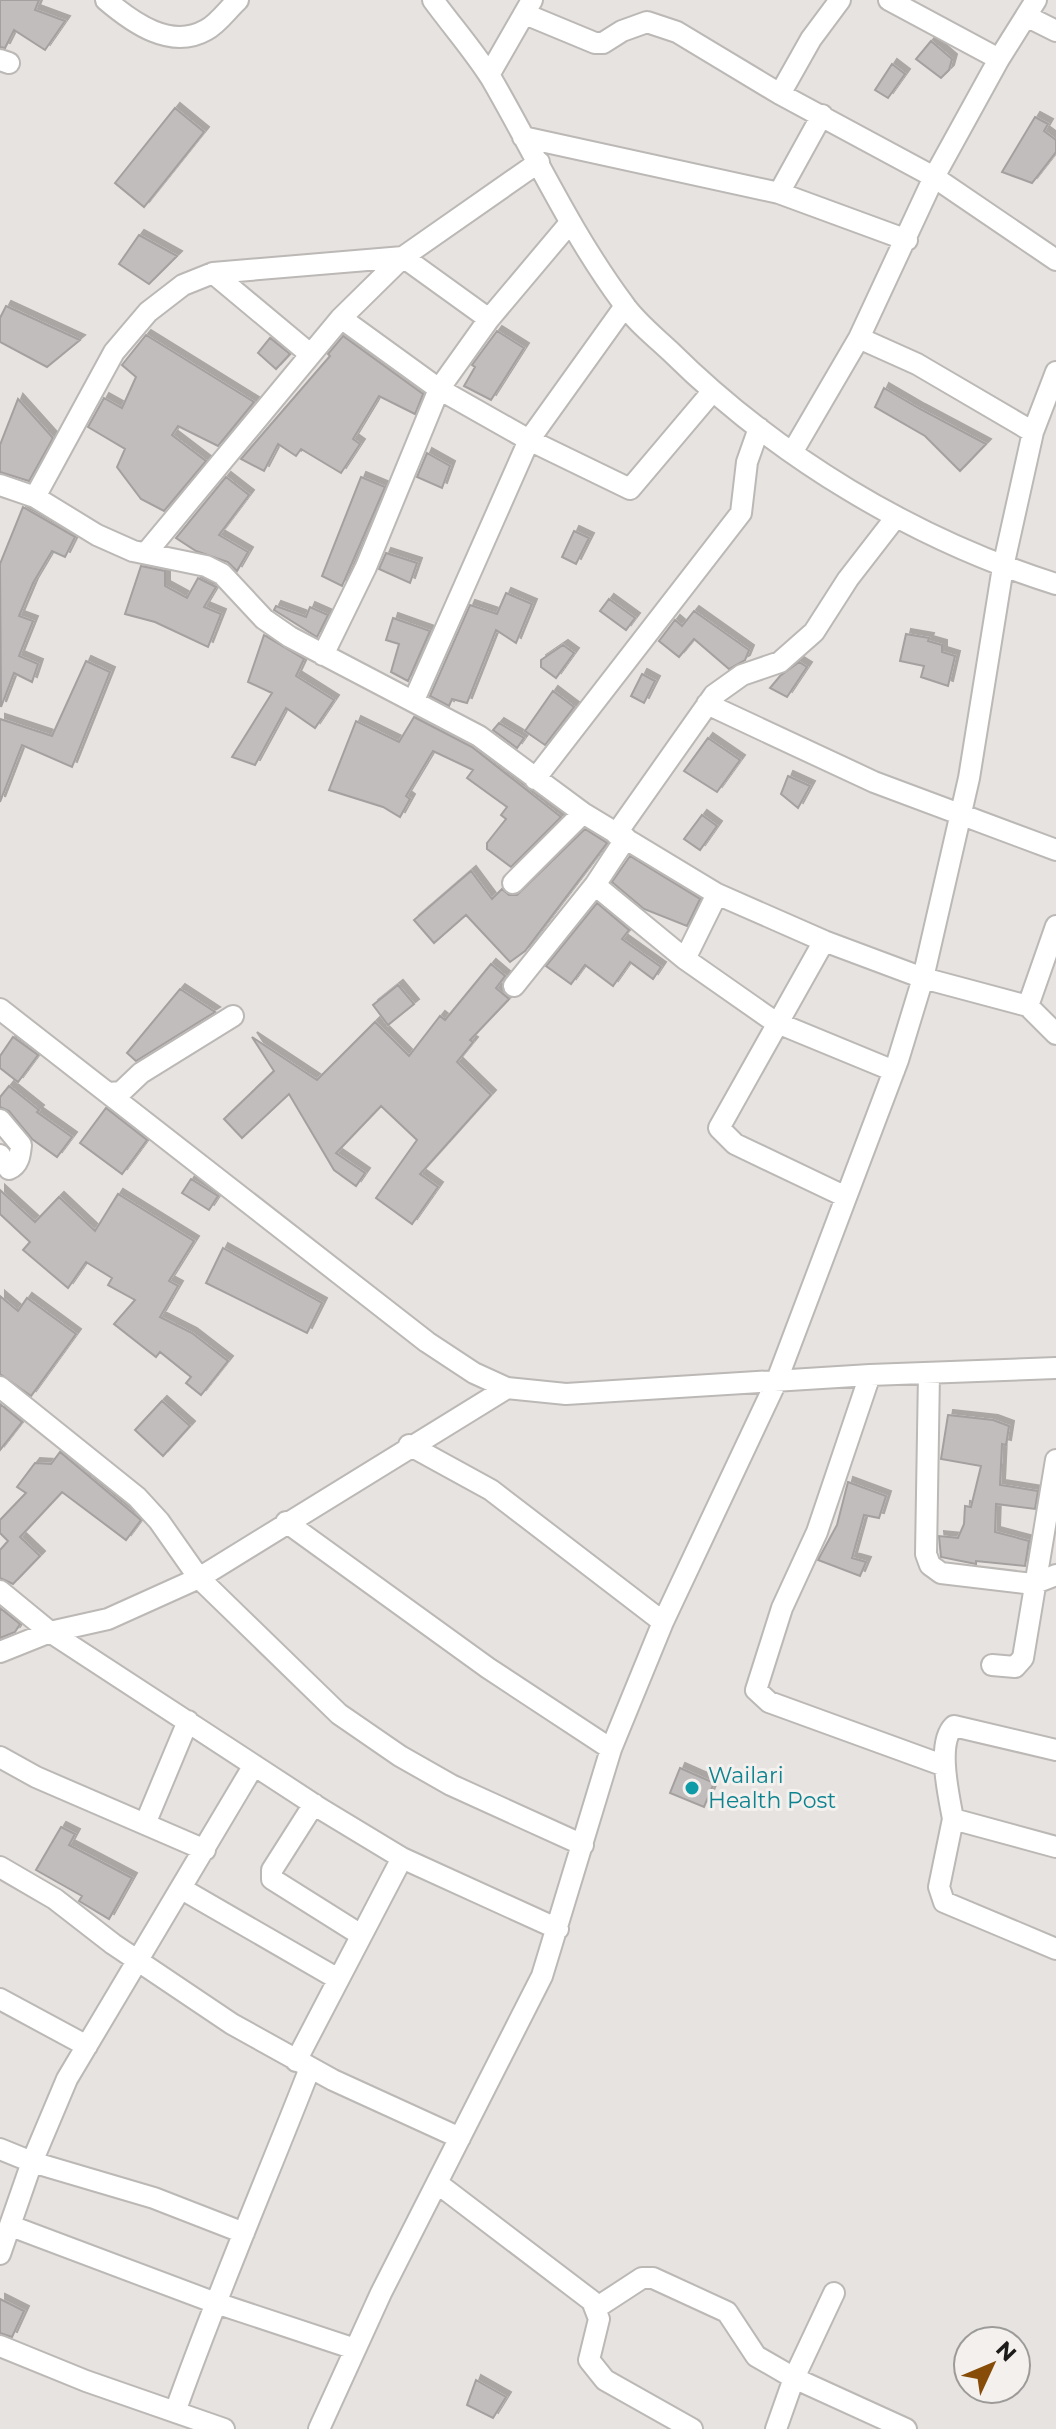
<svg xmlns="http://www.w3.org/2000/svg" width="1056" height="2429" font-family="Montserrat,sans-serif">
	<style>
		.building { fill: #c1bdbd; stroke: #a4a0a0; stroke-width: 2; filter: url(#shadow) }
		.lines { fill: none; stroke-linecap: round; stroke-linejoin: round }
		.minor-casing { stroke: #bbb8b6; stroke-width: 24 }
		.minor { stroke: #fff; stroke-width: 20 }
		.culture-dot { fill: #0f9aa8; stroke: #f3f0ee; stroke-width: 3 }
		.labels { text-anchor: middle; stroke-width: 6; stroke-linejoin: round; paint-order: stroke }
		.culture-label { font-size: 22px; fill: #0d838f; stroke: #f3f0ee; text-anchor: start }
	</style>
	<defs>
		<filter id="shadow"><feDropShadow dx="5" dy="-5" stdDeviation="0" flood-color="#0004"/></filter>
	</defs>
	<rect width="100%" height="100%" fill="#e6e3e0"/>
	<!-- building -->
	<path class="building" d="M0,0H39L35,10L65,21L45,50L14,30L5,48L0,47Z
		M931,41L952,59L949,70L941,78L916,59Z
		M892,64L905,74L888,98L875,90Z
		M175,108L204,132L144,207L115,183Z
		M1035,117L1048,124L1044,131L1056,140V152L1032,183L1002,172Z
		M139,235L177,256L149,284L119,264Z
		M6,306L80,340L47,367L0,342V318Z
		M497,331L524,348L491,400L464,386L475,367L472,365Z
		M146,335L254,402L218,446L178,426L172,435L206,461L164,511L141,499L117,467L125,449L88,427L104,398L122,408L136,377L122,365Z
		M343,336L423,394L415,414L379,396L353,439L360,444L341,473L301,449L296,456L278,444L264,471L241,459L330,356L328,354Z
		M270,338L290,354L276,369L258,353Z
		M884,388L920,409L986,444L960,471L925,436L875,407Z
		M18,399L53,438L29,481L0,472V445Z
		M427,453L450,466L442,488L417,477Z
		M226,477L249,495L219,535L248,552L237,571L228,562L196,551L176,538Z
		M361,477L385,487L342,586L322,576Z
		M23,507L75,537L65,557L52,551L33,583L19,616L33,621L19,656L38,664L32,682L14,673L1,707L0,564Z
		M574,531L589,538L576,564L562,557Z
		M386,553L417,563L410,583L379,569Z
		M141,566L165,571V586L187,598L198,578L216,587L204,607L221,614L208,647L155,622L125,614Z
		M506,593L532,604L516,643L496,630L467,703L452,699L449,706L430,696L470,605L497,614Z
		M609,599L635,618L626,630L600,611Z
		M276,606L306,617L310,607L328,615L317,637L274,610Z
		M694,611L749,650L745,660L729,669L694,639L679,657L659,641L675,620L682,626Z
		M393,618L430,631L408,681L391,672L399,644L386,640Z
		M906,634L929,638L928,641L942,645V652L955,656L948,686L921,677L924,666L900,661Z
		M264,635L304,659L296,676L334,700L315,728L286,708L255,765L232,757L272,693L248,682Z
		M563,645L574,653L556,678L541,667V660Z
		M86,661L110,672L72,767L22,745L0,802V719L52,736Z
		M799,662L807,667L787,697L770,688L780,676Z
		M642,674L655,681L644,703L631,696Z
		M553,691L574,707L545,745L525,731Z
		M414,717L472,747L561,817L511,867L487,849V843L506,819L501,815L507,807L467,778L473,770L433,751L406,796L410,799L400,817L383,807L329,790L356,721L399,742Z
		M499,723L524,738L517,748L493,730Z
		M708,738L740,760L717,792L684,771Z
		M788,776L810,786L798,808L781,794Z
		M702,815L717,826L700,850L684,839Z
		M585,829L607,843L525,951L510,962L466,915L434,943L414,920L471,871L492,899L502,889L509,895H517Z
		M630,856L700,899L687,926L644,909L612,882Z
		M597,903L629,930L622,939L661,967L653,979L630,962L613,986L585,965L571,984L546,966Z
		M491,964L505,976L496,988L509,999L470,1040L473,1042L457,1062L491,1095L420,1174L438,1187L412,1224L376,1198L417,1140L381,1106L336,1153L365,1173L356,1186L334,1170L289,1094L242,1138L224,1119L274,1071L252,1037L317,1080L375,1022L409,1056L440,1016L445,1020Z
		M398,985L414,1004L388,1025L373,1005Z
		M180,989L215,1012L136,1061L127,1053Z
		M13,1037L38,1055L18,1082L0,1068V1056Z
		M9,1086L39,1110L37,1112L72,1137L57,1157L32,1139L9,1111L0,1107V1097Z
		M106,1108L147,1140L122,1174L80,1143Z
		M191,1179L218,1196L209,1210L182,1193Z
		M0,1190L35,1222L59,1197L95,1231L118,1194L194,1241L169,1281L178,1286L160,1317L192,1333L228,1361L201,1395L186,1383L191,1377L160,1352L156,1357L114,1324L135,1300L108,1285L112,1278L86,1262L68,1288L23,1250L30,1242L0,1214Z
		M223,1248L322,1303L307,1333L206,1283Z
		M0,1296L18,1311L27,1298L76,1334L31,1396L0,1374Z
		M162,1401L190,1426L163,1456L135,1430Z
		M0,1404L22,1422L0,1450Z
		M948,1415L993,1420L1009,1426L1006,1445L1002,1444L1000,1485L1038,1491L1035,1509L996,1504L995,1532L1029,1541L1025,1566L976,1561V1564L941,1557L939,1536L958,1538L964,1524L965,1506L971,1507L981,1466L941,1459Z
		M60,1452L141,1520L126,1540L62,1492L20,1537L40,1556L13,1584L0,1578V1550L8,1541L0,1533V1520L26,1493L17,1487L35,1463L51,1464Z
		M848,1482L886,1496L879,1518L864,1515L852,1558L866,1562L860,1576L818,1560L837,1525Z
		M0,1608L20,1624L15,1632L0,1638Z
		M680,1768L714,1783L704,1807L670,1793Z
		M61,1827L75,1834L69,1845L132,1878L109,1919L79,1901L82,1896L36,1870Z
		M0,2299L24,2311L12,2337L0,2333Z
		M476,2380L506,2397L493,2418L467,2405Z"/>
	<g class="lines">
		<defs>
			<path id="minor" d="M106,0C133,23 171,50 206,30C218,24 228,9 238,0
				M433,0C452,26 474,51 491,78C535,154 571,233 623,303C635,321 654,336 670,351C776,456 913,539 1056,584
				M889,0L999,59
				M525,14L595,43H603L622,31L647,22L677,32L780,94L934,177L1056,260
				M1026,16L1056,31
				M0,60L9,63
				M489,75L532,0
				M780,94L811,39L840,0
				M523,137L779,193L907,240
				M779,193L822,115
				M213,273L310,354
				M341,318L439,389L529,440L630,489L712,392
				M859,338L917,364L1033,432
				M793,451L859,338L934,177L999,59L1036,0
				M0,485L35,497L97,535L133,551L206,566L222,574L264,619L290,637L479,736L583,813L717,894L824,941L923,978L1028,1006L1056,1034
				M35,497L114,352L148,312L183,285L213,273L403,257L489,319
				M146,553L341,318L403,257L539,162
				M323,655L366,567L439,389L489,319L569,224
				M414,700L529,440L625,306
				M707,704L874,782L1056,850
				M535,779L741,513L747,462L759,428
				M616,834L714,695L742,675L780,662L814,632L848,579L896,517
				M513,883L583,813
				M595,885L685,959L775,1022L894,1071
				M824,941L719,1128L735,1144L844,1196
				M685,959L717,894
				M514,986L595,885L626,838
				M1028,1006L1056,926
				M0,1009L427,1342L474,1373L507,1388L566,1394L870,1375L1056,1368
				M109,1093L121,1092L141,1073L233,1016
				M0,1120L21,1145C20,1155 19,1165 9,1169L0,1155
				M929,1373L926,1554L930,1565L941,1573L1033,1584L1056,1575
				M870,1375L817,1532L782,1608L756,1690L769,1702L945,1766
				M0,1387L137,1497L159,1521L199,1578L339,1714L400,1756L451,1785L583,1845
				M409,1445L491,1490L663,1622
				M286,1522L488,1668L611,1749
				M0,1591L50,1632L321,1809L402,1858L558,1929
				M0,1652L50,1632L108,1619L199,1578L507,1388
				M992,1665L1015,1667L1023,1658L1056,1460
				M1056,1750L954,1726C936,1743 949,1796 953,1819L1056,1847
				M0,1757L36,1777L205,1850
				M314,1804L272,1870V1879L361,1935
				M953,1819L939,1887L944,1902L1056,1949
				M145,1824L188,1721
				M0,1867L55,1899L113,1944L232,2024L333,2080L460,2138
				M182,1889L338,1979
				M0,1999L87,2046
				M296,2061L402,1858
				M0,2149L32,2162L154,2198L244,2233
				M437,2183L592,2301L599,2319L589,2360L605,2380L692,2429
				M11,2226L213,2302L355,2349
				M0,2254L32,2162L67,2079L254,1765
				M596,2308L642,2278H653L727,2312L756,2356L794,2378L906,2429
				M0,2346L86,2381L224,2429
				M175,2412C216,2296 265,2183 310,2068
				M319,2429L381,2293L542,1976L611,1749L663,1622L777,1380L898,1060L923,978L969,778L1003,567L1033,432L1056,372
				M776,2429L794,2378L834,2293"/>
		</defs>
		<!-- minor casing -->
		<use href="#minor" class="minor-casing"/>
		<!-- minor -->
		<use href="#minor" class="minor"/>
	</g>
	<!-- markers -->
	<circle class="culture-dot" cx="692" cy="1788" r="8"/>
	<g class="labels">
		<!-- culture labels -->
		<g class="culture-label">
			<text x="708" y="1783">Wailari<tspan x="708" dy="25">Health Post</tspan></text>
		</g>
	</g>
	<!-- north arrow -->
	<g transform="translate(992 2365) rotate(46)"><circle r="38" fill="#f3f0ee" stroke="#9d9b99" stroke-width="2"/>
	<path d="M0-6L14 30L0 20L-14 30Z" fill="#874c07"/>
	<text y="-12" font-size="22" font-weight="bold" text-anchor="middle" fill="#1c1b1a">N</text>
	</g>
</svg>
